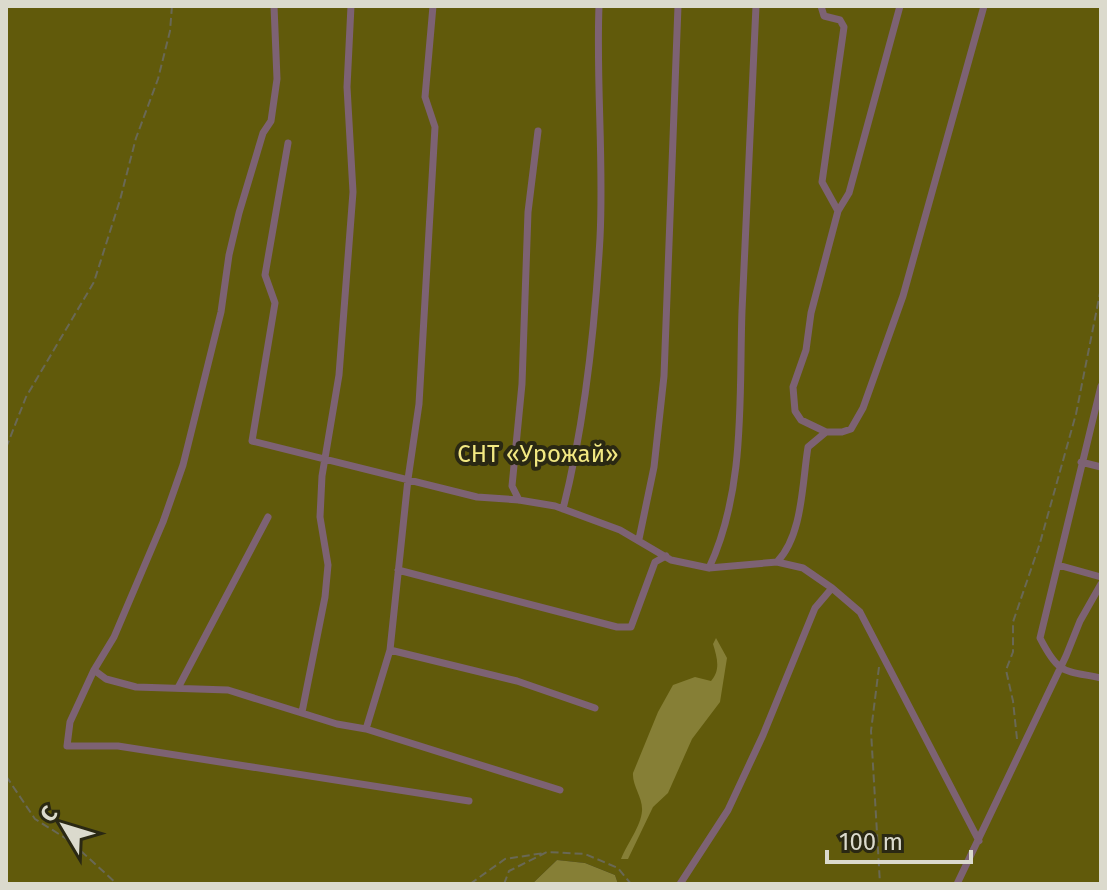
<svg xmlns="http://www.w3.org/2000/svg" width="1107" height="890" font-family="'Fira Sans',sans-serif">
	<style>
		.green { fill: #615a0b }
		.water { fill: #867f36 }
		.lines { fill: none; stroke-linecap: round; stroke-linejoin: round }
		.path { stroke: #696855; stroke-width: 2; stroke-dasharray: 8 4; stroke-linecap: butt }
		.street { stroke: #7d6273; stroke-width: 7 }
		.labels { text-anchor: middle; stroke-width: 8; stroke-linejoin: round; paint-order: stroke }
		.park-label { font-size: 24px; fill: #f2e882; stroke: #2a2813 }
	</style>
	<rect width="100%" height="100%" fill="#34321d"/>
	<!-- green -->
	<path class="green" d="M6,6H1101V884H618L615,875L585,863L557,860L532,884H6Z"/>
	<!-- water -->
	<path class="water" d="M716,638L727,658L720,702L692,739L668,793L653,807L628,859H621C627,844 641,826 642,811C643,797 632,786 633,773L658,712L673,685L695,677L711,681C721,670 717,657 713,644Z
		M557,860L585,863L615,875L618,884H532Z"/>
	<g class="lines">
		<!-- path -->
		<path class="path" d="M6,448L26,397L94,282L120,200L136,138L158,79L170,31L172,6
			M879,667L871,731L880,884
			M1017,739L1013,701L1006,670L1013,652V622L1040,543L1076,414L1101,288
			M6,776L35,819L70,841L117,884
			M470,884L505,859L544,853
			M504,884L509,871L547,852L585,854L618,868L631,884"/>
		<!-- street -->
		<path class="street" d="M274,6L277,79L271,121L263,133L239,213L229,255L221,312L183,465L163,522L114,637L94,670L70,722L67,746H118L469,801
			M821,6L824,16L840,20L844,27L822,182L838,211L811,313L806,350L793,387L795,411L801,420L826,432
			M288,143L265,275L275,303L252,441L477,497L519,500L555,506L620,530L671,560L709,568L777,562L803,568L832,588L860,612L979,841
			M838,211L849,193L900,6
			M1101,386L1040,638C1059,675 1063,670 1101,678
			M1081,462L1101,467
			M519,500L512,486L522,384L528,212L538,131
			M563,509C585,423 595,326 600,238C604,161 596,83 599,6
			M639,539L654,467L664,376L678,6
			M777,562C803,535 802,483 808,447L826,432H842L851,429L863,408L903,296L984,6
			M1058,565L1101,577
			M709,568C746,489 739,396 742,311C746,209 752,108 756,6
			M398,570L617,627H631L655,562L666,556
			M390,650L517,681L595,708
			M94,670L106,679L136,687L228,690L337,724L366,729L560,790
			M179,686L268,517
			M302,712L325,597L328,565L320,517L322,476L339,375L353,192L347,87L351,6
			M366,729L390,650L408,479L419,404L435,127L425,97L433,6
			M680,884L728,810L763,735L815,608L832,588
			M957,884L1066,656L1080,621L1101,584"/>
	</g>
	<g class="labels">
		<!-- park labels -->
		<g class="park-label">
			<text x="538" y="462">СНТ «Урожай»</text>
		</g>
	</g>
	<!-- border -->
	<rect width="1107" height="890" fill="none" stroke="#dbdacd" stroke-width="16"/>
	<!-- north arrow -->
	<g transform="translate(64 826) rotate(308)" stroke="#2a2813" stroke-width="6" paint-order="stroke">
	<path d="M0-6L14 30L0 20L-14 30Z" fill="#dbdacd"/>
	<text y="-12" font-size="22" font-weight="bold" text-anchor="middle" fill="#dbdacd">С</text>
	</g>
	<!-- scale -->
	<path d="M827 850v12h144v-12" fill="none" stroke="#dbdacd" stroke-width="4"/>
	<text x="839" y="850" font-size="24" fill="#dbdacd" stroke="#2a2813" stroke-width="6" paint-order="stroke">100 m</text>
</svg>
